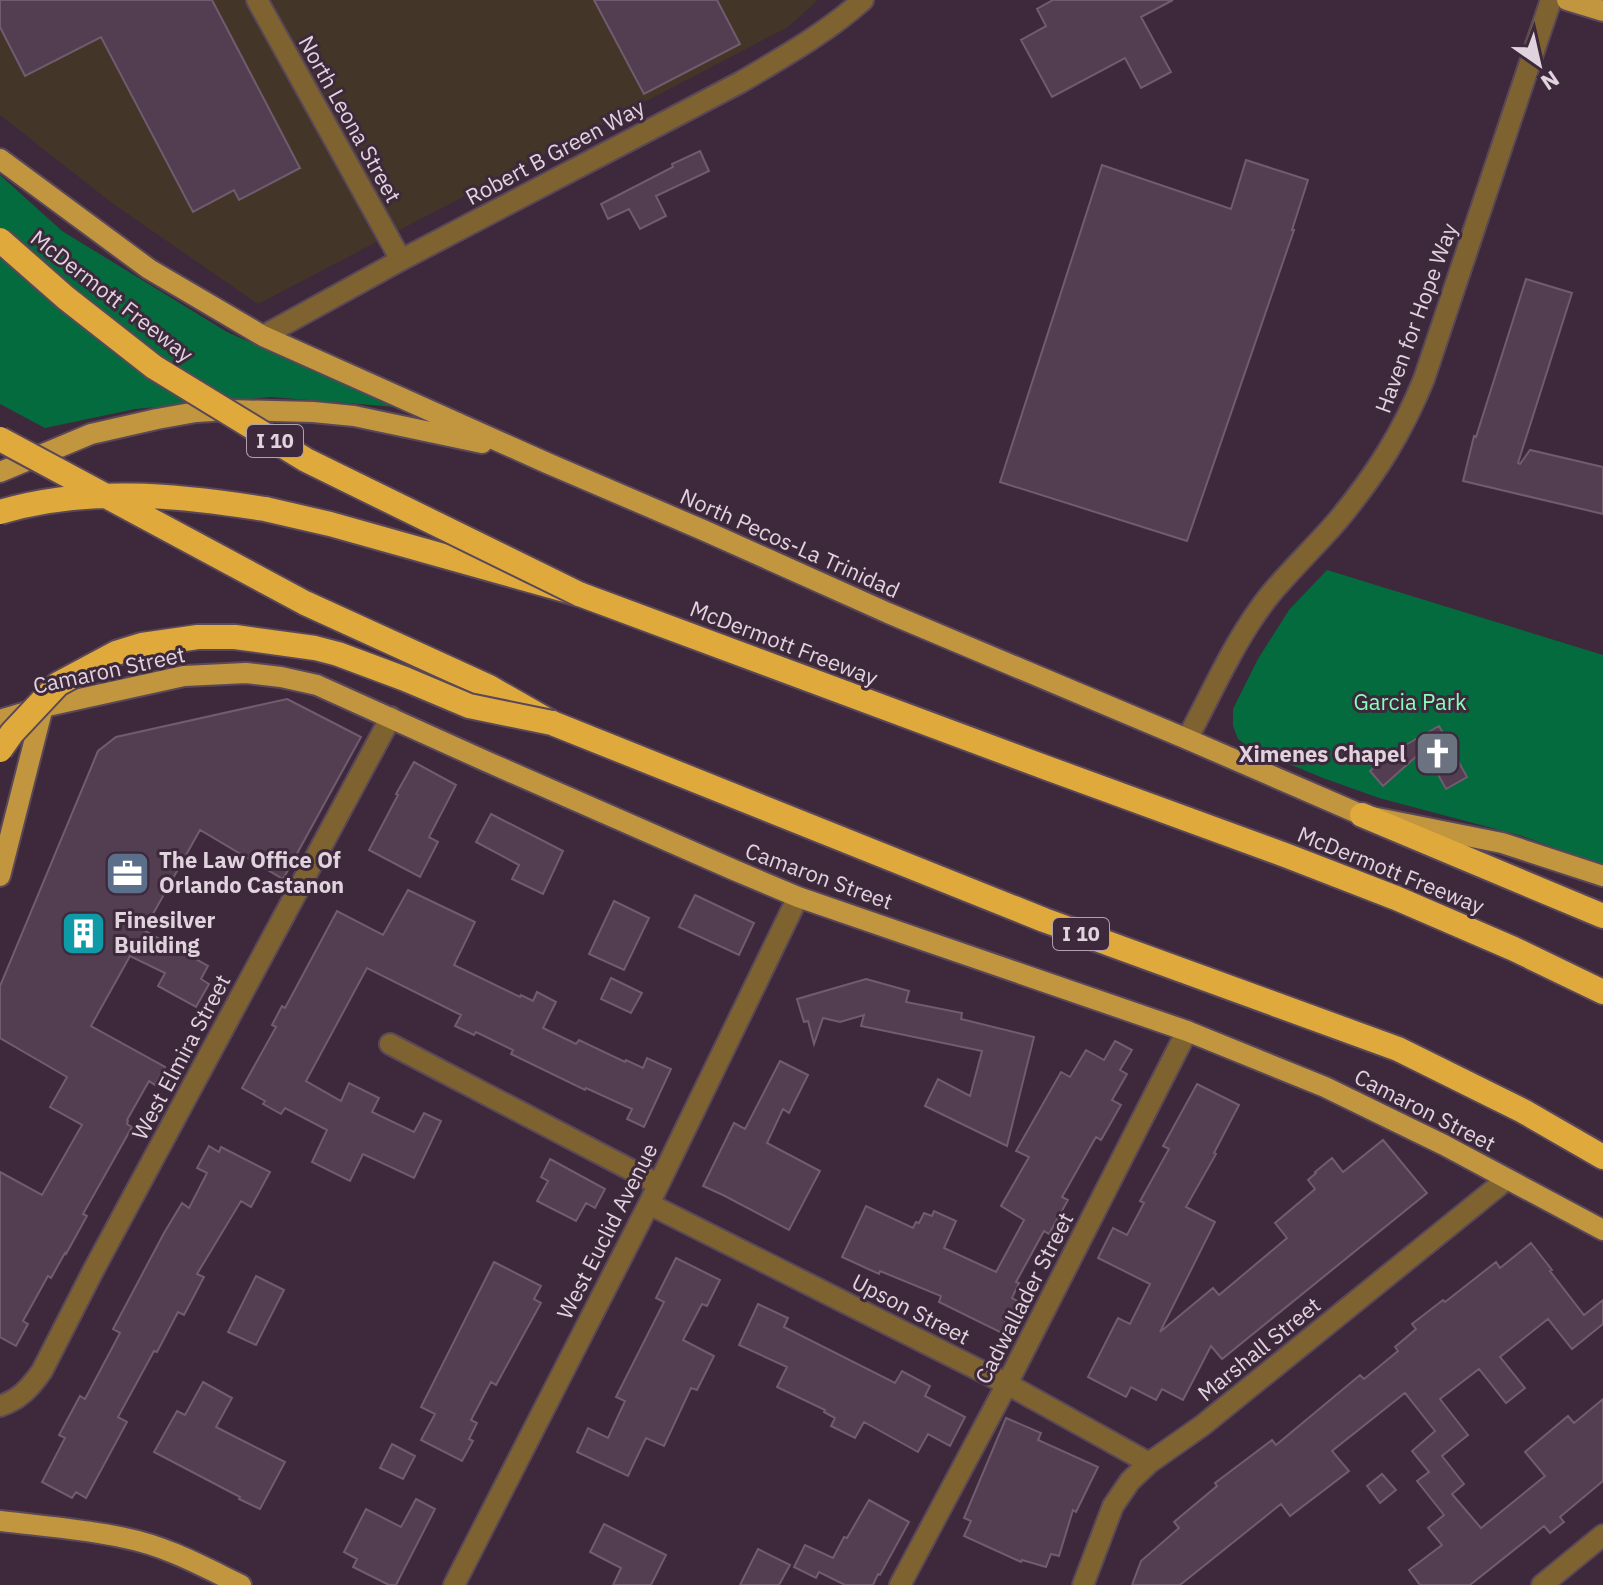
<svg xmlns="http://www.w3.org/2000/svg" width="1603" height="1585" font-family="'IBM Plex Sans',sans-serif">
	<style>
		.medical { fill: #443529 }
		.green { fill: #046b3f }
		.building { fill: #533e51; stroke: #715b6f; stroke-width: 2 }
		.lines { fill: none; stroke-linecap: round; stroke-linejoin: round }
		.minor-casing { stroke: #5a4858; stroke-width: 24 }
		.major-casing { stroke: #5a4858; stroke-width: 24 }
		.highway-casing { stroke: #5a4858; stroke-width: 28 }
		.minor { stroke: #7e6330; stroke-width: 20 }
		.major { stroke: #c2963e; stroke-width: 20 }
		.highway { stroke: #dfaa3b; stroke-width: 24 }
		.highway-bridge-casing { stroke: #5a4858; stroke-width: 28; stroke-linecap: butt }
		.highway-bridge { stroke: #dfaa3b; stroke-width: 24 }
		.labels { text-anchor: middle; stroke-width: 6; stroke-linejoin: round; paint-order: stroke }
		.shield { fill: #3d293b; stroke: #afa0ad; stroke-width: 2 }
		.shield-label { font-size: 20px; font-weight: bold; fill: #e0d3de }
		.street-label { font-size: 22px; fill: #e0d3de; stroke: #3d293b }
		.park-label { font-size: 22px; fill: #89fdba; stroke: #3d293b }
		.poi-label { font-size: 22px; font-weight: bold; fill: #e0d3de; stroke: #3d293b; text-anchor: start }
	</style>
	<rect width="100%" height="100%" fill="#3d293b"/>
	<!-- medical -->
	<path class="medical" d="M0,0H818L788,27L258,304L112,203L0,115Z"/>
	<!-- green -->
	<path class="green" d="M0,175L62,231L227,332L397,407L271,397L135,409L45,428L0,404Z
		M1327,570L1603,655V865L1522,836L1379,798L1323,778L1250,748L1238,739L1233,726V709L1258,659L1289,610Z"/>
	<!-- building -->
	<path class="building" d="M0,0H212L300,168L239,200L234,190L193,212L101,37L25,76L0,27Z
		M594,0H717L740,44L644,94Z
		M1053,0H1173L1141,17L1171,72L1141,88L1125,58L1052,97L1021,40L1046,26L1037,9Z
		M700,151L709,171L656,196L666,216L640,229L629,209L608,219L601,204L673,167L672,164Z
		M1246,160L1308,180L1292,230H1294L1187,541L1000,482L1102,165L1231,209Z
		M1526,279L1572,293L1518,463L1520,464L1530,450L1603,467V514L1463,481L1474,436L1476,437Z
		M287,699L361,737L283,879L200,830L144,930L208,966L201,979L209,984L196,1007L158,986L165,973L130,956L91,1026L165,1067L155,1085L149,1081L127,1120L128,1121L127,1124L132,1127L83,1214L87,1216L66,1254L65,1253L51,1278L48,1276L23,1321L28,1324L16,1346L0,1337V1172L42,1195L82,1125L50,1107L67,1077L0,1038V986L98,751L116,737Z
		M1439,726L1467,777L1446,789L1434,767L1428,770L1419,754L1383,786L1370,771L1388,755Z
		M414,762L456,785L429,837L438,842L420,877L369,850L398,795L396,794Z
		M491,814L563,851L543,894L512,879L519,865L476,842Z
		M408,890L475,922L454,965L520,997L521,995L533,1001L537,992L556,1002L543,1028L576,1044L579,1040L625,1062L626,1060L643,1068L647,1058L671,1069L644,1127L627,1119L632,1109L586,1088L585,1090L511,1054L513,1050L476,1032L474,1035L455,1026L461,1015L367,968L306,1081L341,1101L349,1083L379,1098L372,1112L414,1132L424,1113L441,1121L414,1178L363,1154L350,1181L312,1162L327,1130L285,1108L281,1114L263,1104L265,1101L242,1088L276,1027L272,1025L282,1006L285,1008L337,911L383,935Z
		M695,895L754,923L739,955L679,927Z
		M614,901L649,918L624,970L589,954Z
		M611,978L642,993L631,1013L601,999Z
		M866,979L909,991L906,1002L962,1013L961,1019L1034,1037L1007,1146L925,1106L938,1079L970,1096L982,1051L861,1026L864,1015L840,1022L823,1018L814,1044L808,1021L804,1022L797,999Z
		M1115,1041L1132,1050L1120,1070L1127,1074L1112,1100L1121,1105L1101,1140L1096,1137L1062,1197L1068,1200L1049,1234L1044,1231L1016,1282L1019,1283L1012,1298L1026,1306L1010,1337L939,1302L941,1296L880,1271L879,1274L842,1257L866,1206L913,1228L916,1222L919,1223L924,1213L932,1216L934,1211L956,1221L944,1248L996,1272L1024,1220L1001,1206L1029,1157L1016,1151L1061,1072L1070,1077L1086,1050L1104,1060Z
		M780,1061L808,1075L789,1113L783,1109L767,1143L820,1171L789,1230L723,1195L703,1186L734,1123L745,1129Z
		M1197,1084L1239,1105L1214,1153L1216,1154L1186,1207L1215,1222L1160,1332L1213,1288L1219,1295L1287,1238L1275,1223L1315,1189L1308,1180L1316,1173L1315,1172L1332,1158L1343,1172L1383,1140L1427,1193L1222,1359L1211,1346L1183,1400L1162,1389L1156,1400L1131,1387L1126,1397L1088,1377L1118,1318L1130,1324L1150,1284L1098,1258L1113,1228L1127,1235L1144,1203L1140,1201L1169,1149L1163,1146Z
		M209,1146L219,1152L221,1147L270,1172L251,1207L241,1201L197,1274L204,1277L184,1315L178,1312L157,1352L154,1351L118,1417L127,1422L86,1498L76,1492L72,1498L42,1482L65,1438L59,1435L80,1396L85,1399L120,1333L113,1329L164,1233L182,1203L189,1208L207,1173L197,1168Z
		M550,1159L605,1189L595,1208L586,1203L576,1221L537,1201L548,1181L541,1177Z
		M1531,1243L1552,1270L1550,1271L1584,1315L1603,1300V1324L1572,1349L1548,1319L1500,1357L1525,1388L1506,1403L1479,1369L1440,1399L1468,1435L1442,1456L1464,1484L1452,1494L1481,1528L1545,1476L1525,1452L1568,1416L1574,1423L1603,1399V1481L1560,1517L1564,1522L1550,1533L1544,1526L1470,1585H1420L1409,1570L1442,1545L1428,1528L1444,1515L1417,1481L1429,1472L1412,1451L1435,1431L1405,1393L1332,1451L1349,1471L1290,1516L1281,1504L1180,1585H1132L1141,1561L1179,1528L1174,1522L1217,1486L1215,1483L1272,1440L1276,1445L1360,1375L1364,1379L1398,1351L1395,1347L1416,1329L1412,1324L1443,1300L1445,1302L1496,1262L1500,1268Z
		M676,1258L720,1280L707,1306L702,1304L683,1340L714,1356L697,1390L691,1388L664,1446L646,1438L628,1476L577,1452L588,1428L608,1438L625,1401L616,1397L664,1302L656,1298Z
		M494,1262L541,1286L534,1299L541,1303L496,1385L491,1382L471,1420L477,1423L469,1439L473,1441L462,1461L421,1440L435,1414L421,1407Z
		M256,1276L284,1290L256,1345L228,1332Z
		M758,1304L788,1318L784,1327L895,1383L902,1371L930,1386L925,1396L965,1417L950,1446L928,1434L918,1452L864,1422L855,1438L831,1426L835,1418L824,1412L825,1410L777,1387L787,1367L739,1345Z
		M203,1382L232,1398L216,1427L285,1462L260,1509L239,1499L240,1497L154,1452L177,1411L185,1415Z
		M1006,1418L1041,1433L1038,1440L1098,1467L1076,1512L1073,1510L1059,1556L1051,1554L1046,1567L1022,1560L1021,1562L964,1536L971,1521L964,1518Z
		M392,1444L415,1456L403,1479L380,1468Z
		M1382,1474L1396,1490L1380,1503L1367,1486Z
		M416,1499L435,1509L396,1585H389L353,1567L357,1559L344,1552L366,1509L401,1527Z
		M869,1500L909,1522L880,1575L878,1574L873,1585H845L819,1572L816,1578L794,1567L805,1545L833,1558L844,1537L847,1538Z
		M604,1524L666,1555L651,1585H613L621,1568L590,1552Z
		M758,1549L790,1565L779,1585H740Z"/>
	<g class="lines">
		<defs>
			<path id="minor" d="M257,0L401,260
				M263,336L401,260L741,82C783,57 826,33 863,0
				M1187,739C1213,691 1235,639 1269,596C1291,569 1316,546 1339,519C1376,474 1402,433 1424,379L1551,0
				M390,1044L658,1184
				M649,1204L1007,1384L1149,1463
				M0,1406C19,1400 30,1388 42,1371L93,1271L391,717
				M454,1585L649,1204L798,897
				M900,1585L1007,1384L1187,1031
				M1083,1585L1113,1506L1130,1481L1149,1463L1203,1425L1507,1179
				M1542,1585L1603,1535"/>
			<path id="major" d="M1567,0L1603,11
				M0,159L149,269L263,336L547,463L703,530L888,613L1187,739L1362,815L1502,843L1603,876
				M0,472L91,434L157,419L196,412L229,410L313,412L354,416L482,443
				M0,720L43,707L184,676L246,673L281,677L317,685L490,763L734,870L798,897L1187,1031L1325,1087L1444,1145L1603,1230
				M0,876L43,707
				M0,1521C41,1526 84,1529 125,1538C166,1546 204,1567 241,1585"/>
			<path id="highway" d="M265,509L330,524L579,594L1047,768L1285,855L1396,898L1514,949L1603,992
				M305,603L489,687L552,723L1044,920L1398,1049L1523,1111L1603,1157
				M1362,815L1603,916"/>
		</defs>
		<!-- minor casing -->
		<use href="#minor" class="minor-casing"/>
		<!-- major casing -->
		<use href="#major" class="major-casing"/>
		<!-- highway casing -->
		<use href="#highway" class="highway-casing"/>
		<!-- minor -->
		<use href="#minor" class="minor"/>
		<!-- major -->
		<use href="#major" class="major"/>
		<!-- highway -->
		<use href="#highway" class="highway"/>
		<defs>
			<path id="highway-bridge" d="M0,240L66,298L154,367L306,460L579,594
				M0,439L305,603
				M0,512C87,486 177,495 265,509
				M0,750L12,733L58,684L116,653L142,645L198,637H235L315,648L338,654L405,679L469,706L552,723"/>
		</defs>
		<!-- highway-bridge casing -->
		<use href="#highway-bridge" class="highway-bridge-casing"/>
		<!-- highway-bridge -->
		<use href="#highway-bridge" class="highway-bridge"/>
	</g>
	<!-- icons -->
	<defs>
		<symbol id="church-square" viewBox="-11 -11 22 22"><rect x="-9" y="-9" width="18" height="18" rx="4" fill="#6b7280" stroke="#3d293b"/><path d="M-1.2-6h2.4v3.5h3.3v2.4h-3.3V6h-2.4V-.1h-3.3v-2.4h3.3Z" fill="#fff"/></symbol>
		<symbol id="office-square" viewBox="-11 -11 22 22"><rect x="-9" y="-9" width="18" height="18" rx="4" fill="#5c6f8a" stroke="#3d293b"/><path d="M-6-3h4V-5.5h4V-3h4V5H-6ZM-1-4.5V-3h2v-1.5ZM-6 0V1H6V0Z" fill="#fff"/></symbol>
		<symbol id="building-square" viewBox="-11 -11 22 22"><rect x="-9" y="-9" width="18" height="18" rx="4" fill="#0f9aa8" stroke="#3d293b"/><path d="M-4-6H4V6H1V3H-1V6H-4ZM-2.5-4.3h1.7v1.8h-1.7ZM.8-4.3h1.7v1.8H.8ZM-2.5-1h1.7V.8h-1.7ZM.8-1h1.7V.8H.8Z" fill="#fff"/></symbol>
	</defs>
	<g fill-rule="evenodd">
		<use href="#church-square" x="1412" y="728" width="51" height="51"/>
		<use href="#office-square" x="102" y="848" width="51" height="51"/>
		<use href="#building-square" x="58" y="908" width="51" height="51"/>
	</g>
	<g class="labels">
		<!-- shield labels -->
		<g class="shield">
			<rect x="247" y="425" width="56" height="32" rx="6"/>
			<rect x="1053" y="918" width="56" height="32" rx="6"/>
		</g>
		<g class="shield-label">
			<text x="275" y="448">I 10</text>
			<text x="1081" y="941">I 10</text>
		</g>
		<!-- street labels -->
		<g class="street-label">
			<text transform="translate(350 119) rotate(61)" y="8">North Leona Street</text>
			<text transform="translate(555 152) rotate(-28)" y="8">Robert B Green Way</text>
			<text transform="translate(112 296) rotate(38)" y="8">McDermott Freeway</text>
			<text transform="translate(1416 318) rotate(-70)" y="8">Haven for Hope Way</text>
			<text transform="translate(790 543) rotate(24)" y="8">North Pecos-La Trinidad</text>
			<text transform="translate(784 643) rotate(21)" y="8">McDermott Freeway</text>
			<text transform="translate(109 670) rotate(-12)" y="8">Camaron Street</text>
			<text transform="translate(1391 870) rotate(22)" y="8">McDermott Freeway</text>
			<text transform="translate(819 876) rotate(20)" y="8">Camaron Street</text>
			<text transform="translate(181 1057) rotate(-62)" y="8">West Elmira Street</text>
			<text transform="translate(1425 1110) rotate(27)" y="8">Camaron Street</text>
			<text transform="translate(607 1231) rotate(-63)" y="8">West Euclid Avenue</text>
			<text transform="translate(1024 1298) rotate(-63)" y="8">Cadwallader Street</text>
			<text transform="translate(911 1309) rotate(27)" y="8">Upson Street</text>
			<text transform="translate(1259 1349) rotate(-39)" y="8">Marshall Street</text>
		</g>
		<!-- park labels -->
		<g class="park-label">
			<text x="1410" y="710">Garcia Park</text>
		</g>
		<!-- poi labels -->
		<g class="poi-label">
			<text x="1406" y="762" text-anchor="end">Ximenes Chapel</text>
			<text x="159" y="868">The Law Office Of<tspan x="159" dy="25">Orlando Castanon</tspan></text>
			<text x="114" y="928">Finesilver<tspan x="114" dy="25">Building</tspan></text>
		</g>
	</g>
	<!-- north arrow -->
	<g transform="translate(1539 64) rotate(146)" stroke="#3d293b" stroke-width="6" paint-order="stroke">
	<path d="M0-6L14 30L0 20L-14 30Z" fill="#e0d3de"/>
	<text y="-12" font-size="22" font-weight="bold" text-anchor="middle" fill="#e0d3de">N</text>
	</g>
</svg>
